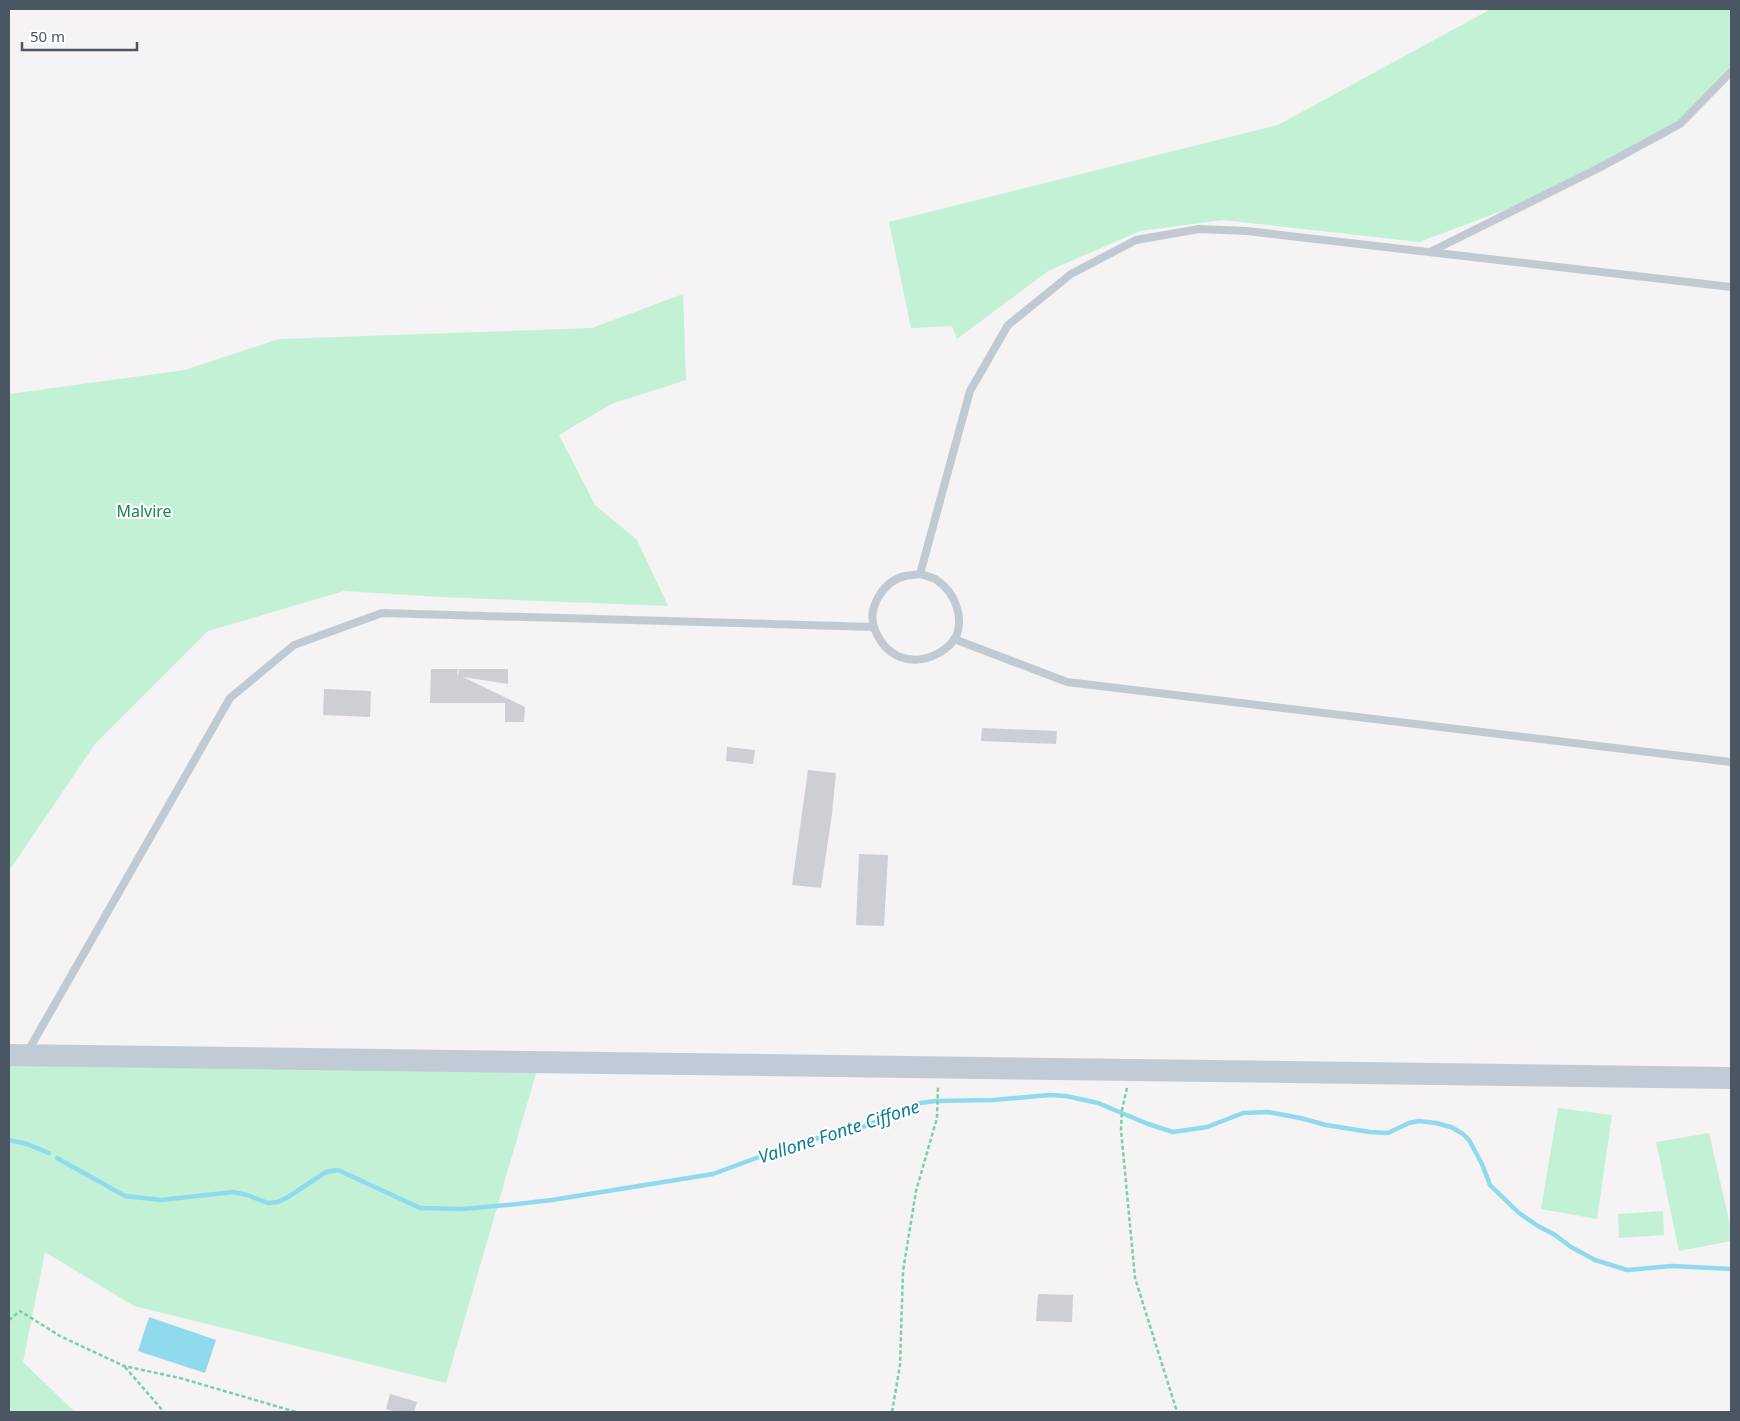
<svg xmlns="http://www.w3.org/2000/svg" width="1740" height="1421" font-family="'Noto Sans',sans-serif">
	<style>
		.green { fill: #c3f1d5 }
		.water { fill: #90daee }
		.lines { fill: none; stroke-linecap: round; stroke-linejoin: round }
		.stream { stroke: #90daee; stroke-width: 4.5 }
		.building { fill: #cdcfd5 }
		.path { stroke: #7ad0a6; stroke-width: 2.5; stroke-dasharray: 4 2.5; stroke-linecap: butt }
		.service { stroke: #c1cad2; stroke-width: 8 }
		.secondary { stroke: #c1cbd6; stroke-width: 22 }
		.labels { text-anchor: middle; stroke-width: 4; stroke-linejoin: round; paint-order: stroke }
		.park-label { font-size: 16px; fill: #17864f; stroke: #fff }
		.water-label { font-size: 18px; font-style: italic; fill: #0c7c9b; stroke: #fff }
	</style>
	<rect width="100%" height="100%" fill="#f5f3f3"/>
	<!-- green -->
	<path class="green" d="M1491,9H1731V72L1680,124L1547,194L1419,242L1223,220L1140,231L1048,271L957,339L952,326L911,328L889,222L1278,125Z
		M683,294L686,380L611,404L559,435L595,505L637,540L668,606L440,597L344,591L208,631L95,744L9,871V394L185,370L279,339L592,328Z
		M9,1061L539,1063L446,1383L134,1306L45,1252L23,1362L75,1412H9Z
		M1558,1108L1612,1115L1597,1219L1541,1209Z
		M1709,1133L1731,1229V1241L1679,1251L1656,1142Z
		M1663,1211L1664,1235L1619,1238L1618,1214Z"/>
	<!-- water -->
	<path class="water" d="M149,1317L216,1340L205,1373L138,1351Z"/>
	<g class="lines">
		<!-- stream -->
		<path class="stream" d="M9,1140L27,1144L49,1153
			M57,1158L125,1196L161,1200L233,1192L247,1195L268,1203L278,1202L288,1197L326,1172L338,1170L420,1208L462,1209L507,1205L552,1200L713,1174L797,1143L858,1129L920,1103L936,1101L993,1100L1050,1095L1066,1096L1098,1103L1148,1124L1173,1132L1207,1127L1243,1113L1268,1112L1300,1118L1326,1125L1370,1132L1388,1133L1409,1123L1419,1121L1436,1123L1451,1127L1463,1134L1469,1140L1482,1164L1490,1185L1519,1213L1538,1226L1555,1235L1571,1247L1595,1260L1627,1270L1672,1266L1731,1269"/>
	</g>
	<!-- building -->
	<path class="building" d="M431,669H458L457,674L458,675L459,669H508V684L463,677L525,707L524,722H505V703H430Z
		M324,689L371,691L370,717L323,715Z
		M982,728L1057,731L1056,744L981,741Z
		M727,747L755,750L753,764L726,761Z
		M808,770L836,773L832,814L821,888L792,885Z
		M859,854L888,855L884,926L856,925Z
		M1038,1294L1073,1295L1072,1322L1036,1321Z
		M390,1394L417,1402L414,1412H396L386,1409Z"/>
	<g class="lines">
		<!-- path -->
		<path class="path" d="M1127,1088L1122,1110L1121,1130L1135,1278L1177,1412
			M9,1320L20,1311L60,1336L124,1366L180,1378L296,1412
			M125,1367L164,1412
			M892,1412L900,1365L903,1271L916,1191L937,1118L938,1086"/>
		<!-- service -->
		<path class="service" d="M1430,252L1599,168L1680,124L1731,72
			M920,574L970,391L1008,325L1071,274L1136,240L1199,229L1247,231L1731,287
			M920,574C926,576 933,577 938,581C955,593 965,618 955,639C951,644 943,651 937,654C911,667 886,657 875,630C866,609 883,581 905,576C909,575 915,575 920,574Z
			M954,639L1067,682L1731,762
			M28,1051L230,698L294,645L382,613L874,627"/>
		<!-- secondary -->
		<path class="secondary" d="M9,1055L1731,1078"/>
	</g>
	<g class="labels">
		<!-- park labels -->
		<g class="park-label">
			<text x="144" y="517">Malvire</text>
		</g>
		<!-- water labels -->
		<g class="water-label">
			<text transform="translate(839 1132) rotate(-18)" y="6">Vallone Fonte Ciffone</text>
		</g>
	</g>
	<!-- border -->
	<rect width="1740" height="1421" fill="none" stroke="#4a5661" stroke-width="20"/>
	<!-- scale -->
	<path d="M22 42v8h115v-8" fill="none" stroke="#4a5661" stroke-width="2.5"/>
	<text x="30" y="42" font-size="15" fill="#4a5661" stroke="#ffffff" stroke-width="4" paint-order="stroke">50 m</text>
</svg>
